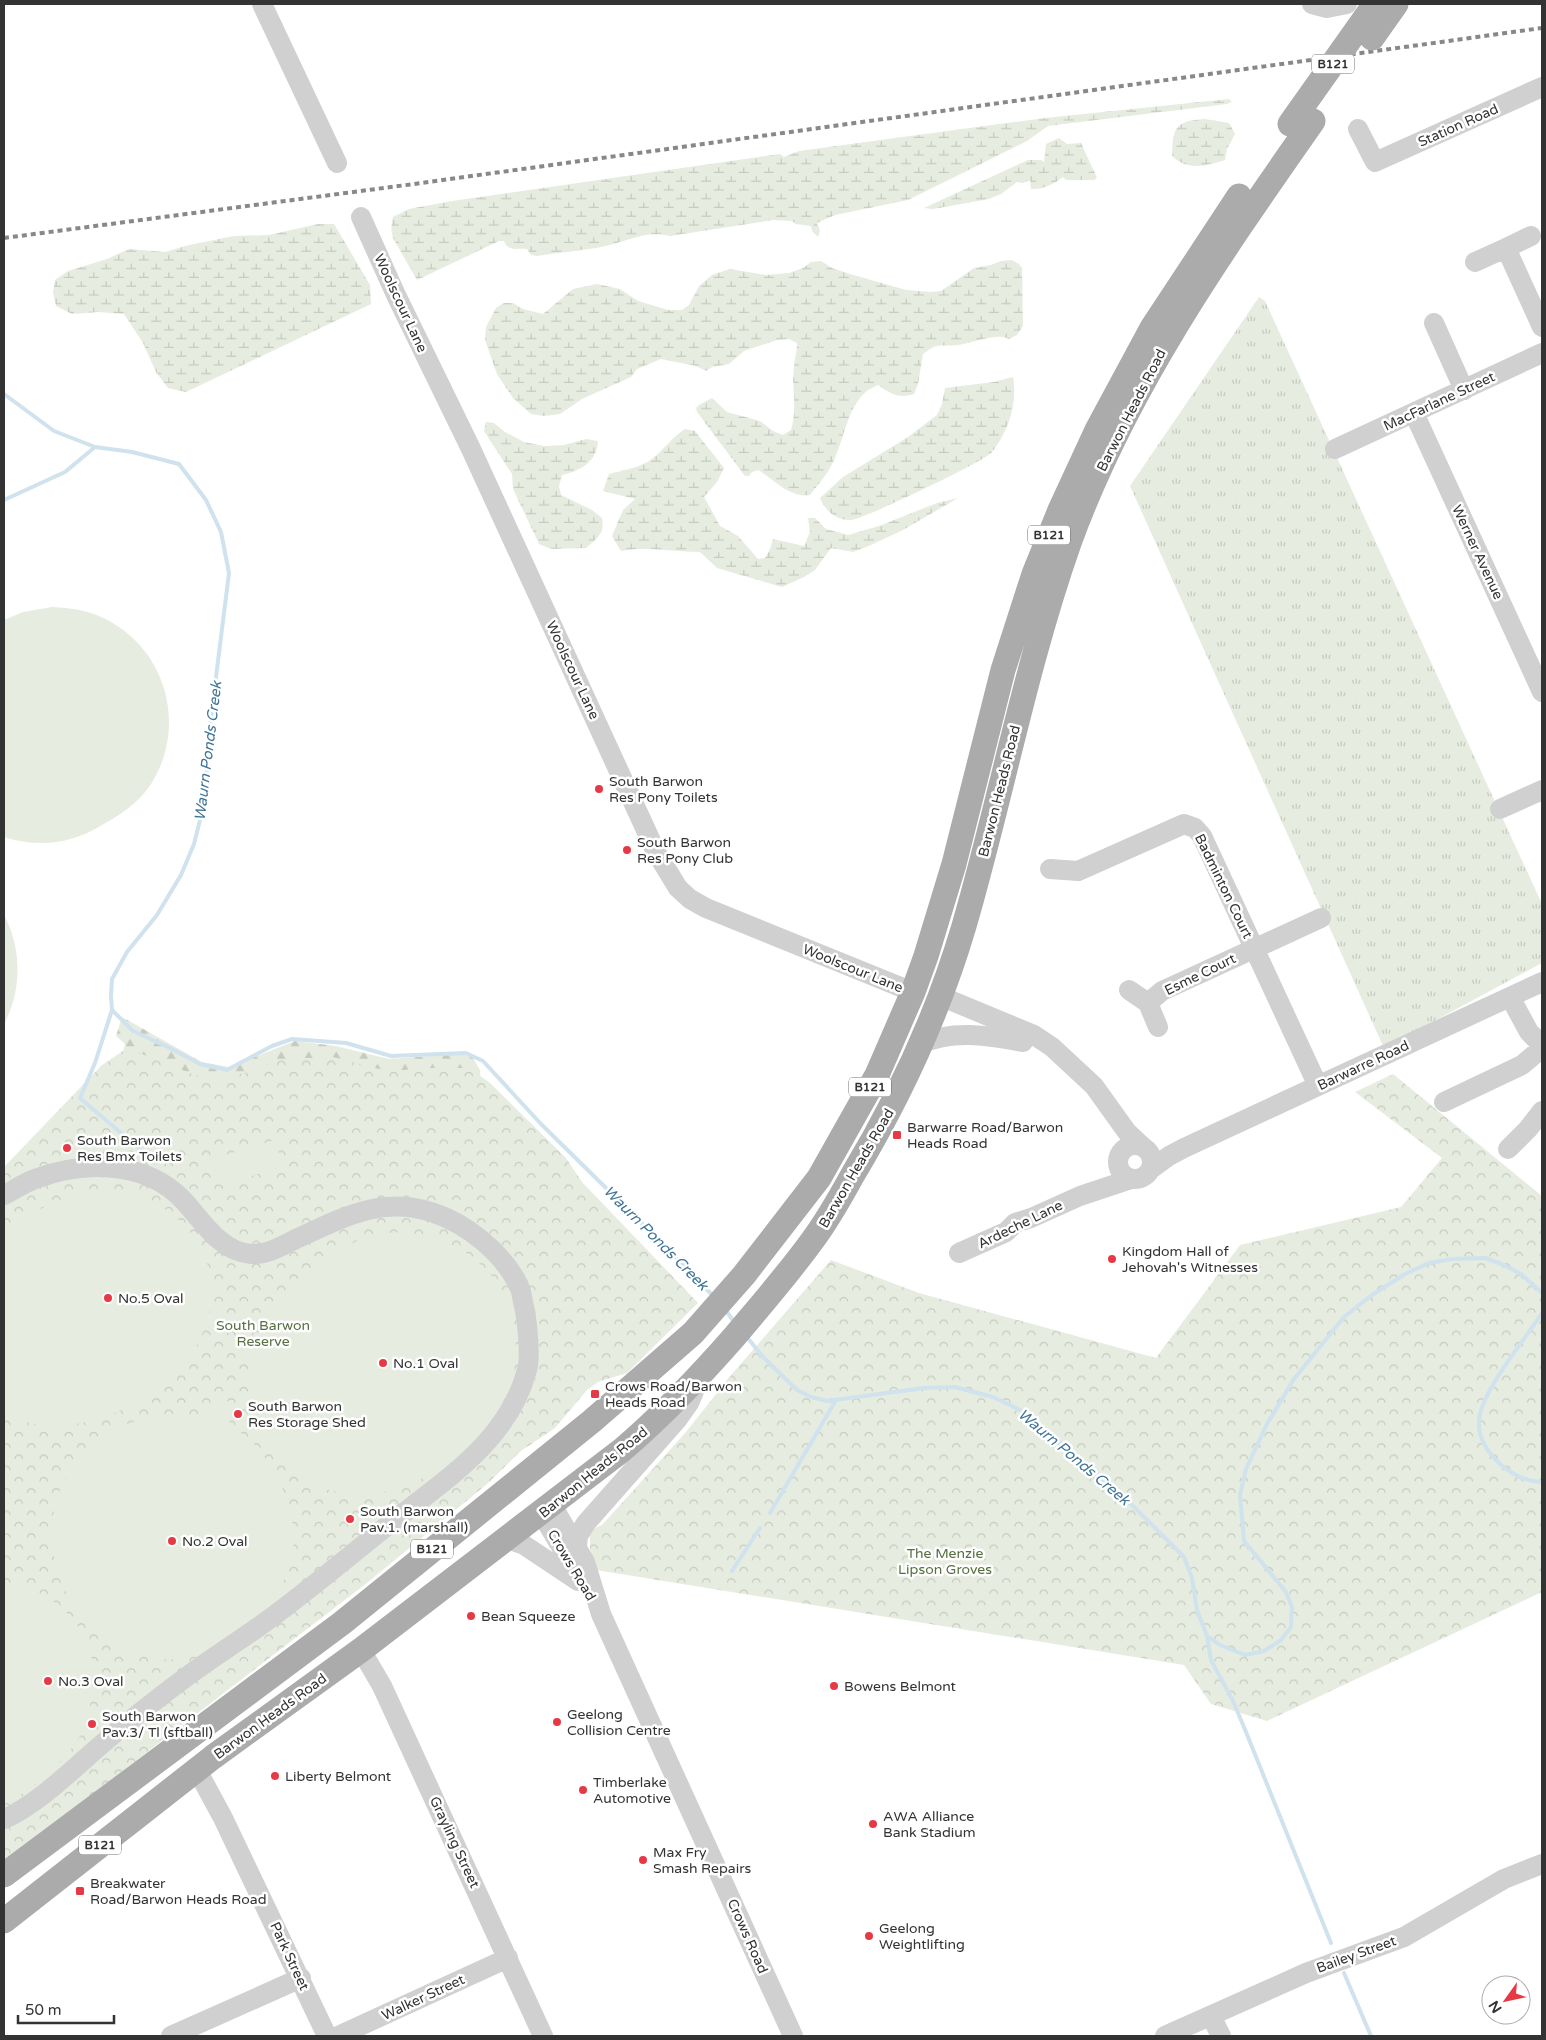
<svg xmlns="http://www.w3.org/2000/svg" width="1546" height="2040" font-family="'Varela Round',sans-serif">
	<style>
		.grass { fill: url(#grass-tufts) }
		.forest { fill: url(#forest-firs) }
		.wetland { fill: url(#wetland-marsh) }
		.park { fill: url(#park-crowns) }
		.garden { fill: #e6ecdf }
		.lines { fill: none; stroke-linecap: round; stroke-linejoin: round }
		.stream { stroke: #cfe2ee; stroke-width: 4 }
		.minor { stroke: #d0d0d0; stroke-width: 20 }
		.major { stroke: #ababab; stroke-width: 25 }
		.rail { stroke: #888; stroke-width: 4; stroke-dasharray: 5 4; stroke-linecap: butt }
		.major-bridge { stroke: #ababab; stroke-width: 25 }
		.poi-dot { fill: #e63946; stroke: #fff; stroke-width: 2 }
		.labels { text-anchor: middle; stroke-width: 5; stroke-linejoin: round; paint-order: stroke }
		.shield { fill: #fff; stroke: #707070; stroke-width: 1 }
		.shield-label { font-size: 12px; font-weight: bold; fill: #333 }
		.street-label { font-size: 14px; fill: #333; stroke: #fff }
		.poi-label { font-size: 14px; fill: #333; stroke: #fff; text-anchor: start }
		.park-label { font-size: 14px; fill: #56703f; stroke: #fff }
		.water-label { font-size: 15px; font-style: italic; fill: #3f7597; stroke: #fff }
	</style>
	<defs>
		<pattern id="grass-tufts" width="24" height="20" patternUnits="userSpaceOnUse" patternTransform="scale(1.25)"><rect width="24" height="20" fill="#e6ecdf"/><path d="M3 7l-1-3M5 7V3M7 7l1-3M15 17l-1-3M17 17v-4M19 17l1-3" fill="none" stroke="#c6cbc0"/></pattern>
		<pattern id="forest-firs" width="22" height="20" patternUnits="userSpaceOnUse" patternTransform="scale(1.25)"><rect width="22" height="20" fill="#e6ecdf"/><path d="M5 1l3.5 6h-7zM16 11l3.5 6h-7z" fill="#c6cbc0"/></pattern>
		<pattern id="wetland-marsh" width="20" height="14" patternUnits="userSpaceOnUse" patternTransform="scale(1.25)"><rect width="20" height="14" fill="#e6ecdf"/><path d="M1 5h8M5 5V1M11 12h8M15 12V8" fill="none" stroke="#c6cbc0"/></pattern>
		<pattern id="park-crowns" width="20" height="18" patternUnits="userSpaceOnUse" patternTransform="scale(1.25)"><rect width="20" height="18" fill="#e6ecdf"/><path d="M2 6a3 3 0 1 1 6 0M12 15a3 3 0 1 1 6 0" fill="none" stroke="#c6cbc0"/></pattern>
	</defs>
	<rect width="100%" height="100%" fill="#fff"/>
	<!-- grass -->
	<path class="grass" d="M1259,297L1265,301L1542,904V963L1384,1048L1130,486Z"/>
	<!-- forest -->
	<path class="forest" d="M122,1017L202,1062L229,1067L295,1041L336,1046L389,1059L457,1054L472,1056L480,1070L481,1090L274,1100L121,1061L125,1044L116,1036Z"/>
	<!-- wetland -->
	<path class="wetland" d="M1229,99L1232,102L1227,104L1048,126L1027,141L908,200L835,215L817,223L820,231L818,237L812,231L811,226L796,224L792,221L773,220L670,236C647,230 627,241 606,246C583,251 559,252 537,256L531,255L527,249C517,248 508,252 504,241H499L417,280L393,238C391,231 391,225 393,217L409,209L452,201L780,154L784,157L799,151L1045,118Z
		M1205,119L1229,123L1235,134L1227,149L1225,160C1207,166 1187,171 1172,156C1173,127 1175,121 1205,119Z
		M1059,138L1067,144L1081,143L1097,178L1094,180H1066L1063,177C1054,184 1042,190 1031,189L1030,180L1023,183L1017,182L1001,194L989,199L933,209L924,208L1028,160H1041L1044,162L1046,144Z
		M318,224H334L370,285L371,304L186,392L168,388L156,372L143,343L124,314L98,312L72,314L56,306L53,292L55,280L68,271L107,259L129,249L165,252L189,245L234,236L269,235Z
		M1012,260L1019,264L1022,268L1023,326L1017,335L1009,339C996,332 971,344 958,345C951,346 944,345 937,346C932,347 927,351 923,354L918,384L914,394C899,399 891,394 878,385C848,396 846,435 834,460C829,472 818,485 810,495C789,498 774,479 758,470L752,472L749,476H745L697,412L696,408L699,405L712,398L727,412L760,421L773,431L783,435L791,430C798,406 791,389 794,367C795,358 797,352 797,343L789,339L777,340L744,351L729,364L712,367L706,371L696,366L661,359L637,369L631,377L582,399L560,414L544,416L531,414L513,398L497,374L485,340L486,327L496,308L504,303H513L523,309L543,314L573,289L597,284L620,289L638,301L668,310H682L689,305L699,286L712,275L730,269L766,275L789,273L803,268L811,262L821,261L832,268L850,274L906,290L931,292L941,291L974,268L991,265L1001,261Z
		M1013,377C1018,403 1008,432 992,452C986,461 865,518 852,520C837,521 825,511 820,498L843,477L908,437L937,415L942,404L945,388L994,382Z
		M486,422L494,423L505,432L524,442L544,446L564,445L586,439L598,441C597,462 580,471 562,475L559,486L561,495L592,510L602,518C605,534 597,538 586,548L551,549L539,544L513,489L512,474L484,431Z
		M685,429L695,431L724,468L717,482L704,497L720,526L738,536L758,559L765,558L770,549L773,539L804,546L810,532L808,518H815L826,529L848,535L879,526L937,503L958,498L903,530L871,545L853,552L831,548L815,570L804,577L782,587L717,568L700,552C673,552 647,546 621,551L612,536L623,510L635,499L603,491L609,474C624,470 640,468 653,458C665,449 672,437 685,429Z"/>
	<!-- park -->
	<path class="park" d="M127,1048L195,1075L217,1079L245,1073L283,1059L333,1057L387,1071L432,1068H469L490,1083L566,1158L582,1182L698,1303L627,1373L598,1382L587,1390L555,1428L521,1451L487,1484L367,1583L4,1862V1167L101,1066Z
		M1393,1074L1542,1196V1592L1267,1721L1211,1704L1184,1665L596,1570L590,1549V1530L602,1525L686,1432L732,1374L831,1260L919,1293L1156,1358L1240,1245L1401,1207L1442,1158L1355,1092Z"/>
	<!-- garden -->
	<path class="garden" d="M52,607C73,608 93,611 111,622C169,655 187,731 149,787C137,804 120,815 102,825C71,844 39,848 4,837V620L23,612Z
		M4,915C22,948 22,991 4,1024Z
		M275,1140L283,1167L220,1185L212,1159Z
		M121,1190C156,1200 185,1216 200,1249C206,1261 213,1274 213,1288C213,1298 211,1309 208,1318C203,1335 195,1351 185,1365C178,1375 166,1384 156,1390C122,1414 85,1428 43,1425C28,1424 16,1418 4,1411V1232C37,1205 79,1191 121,1190Z
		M404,1232C418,1235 434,1237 448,1243C525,1279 534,1364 487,1429C472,1448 450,1463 429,1475C398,1492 364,1500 330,1490C305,1483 282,1466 268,1444C257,1428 252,1410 250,1390C245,1329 283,1283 334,1254C344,1248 355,1241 367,1237C379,1233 391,1233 404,1232Z
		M214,1397L237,1404L228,1426C247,1434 260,1449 271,1467C303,1519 303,1568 260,1615C252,1624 241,1630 230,1637C219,1645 207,1652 194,1656C173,1663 147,1659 127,1650C44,1613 23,1496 99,1440C129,1417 170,1410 207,1418Z
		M4,1582C48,1587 89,1622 93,1668C93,1675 92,1681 92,1688C91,1704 88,1721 80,1736C66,1761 30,1792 4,1804Z"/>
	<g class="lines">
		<!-- stream -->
		<path class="stream" d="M4,394L54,431L95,447L132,452L179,464L206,500L221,532L229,573L211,717L204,804L194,844L181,875L157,915L127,952L112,979L111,996L112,1010L133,1031L170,1048L200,1064L227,1070L272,1046L292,1039L346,1043L391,1056L466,1053L483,1061L541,1124L668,1249L714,1297
			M4,500L65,472L95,447
			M112,1010L95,1063L80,1098L156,1163
			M725,1309L734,1322
			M1542,1313C1526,1338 1479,1394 1479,1422C1478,1436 1486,1449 1495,1459C1507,1472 1525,1482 1542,1482
			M747,1337L762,1356L797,1390L811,1397L827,1401L924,1388L955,1387L993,1397L1024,1412L1124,1497L1184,1557L1192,1578L1197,1610L1207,1636L1220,1645L1245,1655L1264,1651L1281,1640L1291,1627L1292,1607L1286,1592L1244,1541L1240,1495L1246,1469L1267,1424L1294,1379L1344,1317L1372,1295L1405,1274L1429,1263L1452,1259L1485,1258L1504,1265L1521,1274L1542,1293
			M770,1513L836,1400
			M732,1571L760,1528
			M1207,1636L1211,1660L1233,1701L1246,1732L1331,1943
			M1344,1973L1371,2036"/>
		<!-- minor -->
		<path class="minor" d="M262,4L337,163
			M1312,4L1327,8L1347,4
			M1358,129L1375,162L1542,87
			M361,217L396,295L471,449L656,852L678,888L690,899L706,908L913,992
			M1531,236L1506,248L1542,327
			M1475,262L1506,248
			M1434,323L1464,390
			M1414,413L1542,692
			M1335,449L1542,353
			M1500,809L1542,790
			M1050,869L1078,871L1184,824L1195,828L1202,836L1318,1086
			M1129,990L1148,1003L1158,1027
			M940,996L1034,1035L1052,1047L1094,1086L1127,1132L1142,1146
			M1510,997L1529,1032L1542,1045
			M1148,1003L1162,991L1321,918
			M921,1044C954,1029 989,1036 1023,1042
			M1444,1102L1522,1065L1542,1048
			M1118 1162a17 17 0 1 1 34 0a17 17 0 1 1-34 0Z
			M1508,1149L1528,1129L1542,1111
			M1151,1169L1169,1156L1184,1148L1542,982
			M4,1195C14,1190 24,1183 35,1179C83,1161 145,1160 183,1200C202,1220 220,1252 251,1254C267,1255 282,1246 296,1239C342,1218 382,1195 434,1213C467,1224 501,1252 517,1282C521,1288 522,1296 523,1302C527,1317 531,1356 527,1370C508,1443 441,1482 387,1526C344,1560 301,1597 257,1628C234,1644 211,1659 189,1675C159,1697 130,1720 102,1744C74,1768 37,1805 4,1819
			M959,1253L1006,1232L1015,1223L1031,1218L1080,1196L1131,1179
			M552,1505L585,1562L601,1614L793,2036
			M541,1513L575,1570
			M508,1539L524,1545L578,1581
			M577,1547L578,1536L586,1523L677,1420L689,1403L697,1384
			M361,1650L382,1686L543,2036
			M197,1770L223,1818L327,2036
			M1211,2016L1221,2036
			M171,2036L301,1978
			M338,2036L508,1958
			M1165,2036L1306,1973L1404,1937L1504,1879L1542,1864"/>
		<!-- major -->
		<path class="major" d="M4,1875L342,1623L592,1421L693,1333L744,1275L819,1178L877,1075L913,992L926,956L954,864L1003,670L1034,574L1060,510L1097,430L1152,328L1239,196
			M4,1921L213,1757L361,1650L622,1450C663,1415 700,1376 735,1336C761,1305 788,1274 812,1241C827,1221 840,1198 852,1176C899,1098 938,1014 964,926C1001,799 1025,668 1069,543C1125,389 1220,254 1313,121"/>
		<!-- rail -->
		<path class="rail" d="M4,238L414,184L1542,28"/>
		<!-- major-bridge -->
		<path class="major-bridge" d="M1372,38L1396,4
			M1290,124L1375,4"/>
	</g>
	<!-- markers -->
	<g class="poi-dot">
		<circle cx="599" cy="789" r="5"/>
		<circle cx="627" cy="850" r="5"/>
		<rect x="892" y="1130" width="10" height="10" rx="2.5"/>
		<circle cx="67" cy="1148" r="5"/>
		<circle cx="1112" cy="1259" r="5"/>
		<circle cx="108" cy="1298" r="5"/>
		<circle cx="383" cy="1363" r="5"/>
		<rect x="590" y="1389" width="10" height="10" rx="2.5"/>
		<circle cx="238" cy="1414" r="5"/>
		<circle cx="350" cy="1519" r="5"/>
		<circle cx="172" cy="1541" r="5"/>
		<circle cx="471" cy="1616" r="5"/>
		<circle cx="48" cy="1681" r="5"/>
		<circle cx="834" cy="1686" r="5"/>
		<circle cx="557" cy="1722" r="5"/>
		<circle cx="92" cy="1724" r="5"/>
		<circle cx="275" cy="1776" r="5"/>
		<circle cx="583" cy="1790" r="5"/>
		<circle cx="873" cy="1824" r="5"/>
		<circle cx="643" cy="1860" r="5"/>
		<rect x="75" y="1886" width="10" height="10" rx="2.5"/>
		<circle cx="869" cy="1936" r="5"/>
	</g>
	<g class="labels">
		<!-- shield labels -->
		<g class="shield">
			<rect x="1312" y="54.5" width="42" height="19" rx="4"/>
			<rect x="1028" y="525.5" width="42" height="19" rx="4"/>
			<rect x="849" y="1077.5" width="42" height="19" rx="4"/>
			<rect x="411" y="1539.5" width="42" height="19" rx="4"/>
			<rect x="79" y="1835.5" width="42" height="19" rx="4"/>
		</g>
		<g class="shield-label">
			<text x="1333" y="68">B121</text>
			<text x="1049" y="539">B121</text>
			<text x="870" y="1091">B121</text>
			<text x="432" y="1553">B121</text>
			<text x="100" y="1849">B121</text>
		</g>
		<!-- street labels -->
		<g class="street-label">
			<text transform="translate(1458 125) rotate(-24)" y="5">Station Road</text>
			<text transform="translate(401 303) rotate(65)" y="5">Woolscour Lane</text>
			<text transform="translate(1439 401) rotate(-25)" y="5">MacFarlane Street</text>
			<text transform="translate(1131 410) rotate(-63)" y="5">Barwon Heads Road</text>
			<text transform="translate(1478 552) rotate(65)" y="5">Werner Avenue</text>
			<text transform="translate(573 670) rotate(65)" y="5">Woolscour Lane</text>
			<text transform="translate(999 791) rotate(-76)" y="5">Barwon Heads Road</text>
			<text transform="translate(1224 886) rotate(64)" y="5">Badminton Court</text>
			<text transform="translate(853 968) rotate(22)" y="5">Woolscour Lane</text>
			<text transform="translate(1200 974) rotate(-26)" y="5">Esme Court</text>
			<text transform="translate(1363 1065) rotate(-25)" y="5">Barwarre Road</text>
			<text transform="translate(856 1168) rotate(-60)" y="5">Barwon Heads Road</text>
			<text transform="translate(1020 1224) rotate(-26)" y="5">Ardeche Lane</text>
			<text transform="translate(593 1472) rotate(-39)" y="5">Barwon Heads Road</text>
			<text transform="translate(572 1565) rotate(59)" y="5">Crows Road</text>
			<text transform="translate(270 1716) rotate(-36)" y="5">Barwon Heads Road</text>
			<text transform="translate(455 1842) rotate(65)" y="5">Grayling Street</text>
			<text transform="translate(748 1936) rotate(66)" y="5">Crows Road</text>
			<text transform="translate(1356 1954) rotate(-20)" y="5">Bailey Street</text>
			<text transform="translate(290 1956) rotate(65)" y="5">Park Street</text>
			<text transform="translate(423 1997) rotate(-25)" y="5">Walker Street</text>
		</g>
		<!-- poi labels -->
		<g class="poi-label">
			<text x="609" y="786">South Barwon<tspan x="609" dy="16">Res Pony Toilets</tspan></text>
			<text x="637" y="847">South Barwon<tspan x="637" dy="16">Res Pony Club</tspan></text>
			<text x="907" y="1132">Barwarre Road/Barwon<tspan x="907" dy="16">Heads Road</tspan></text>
			<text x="77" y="1145">South Barwon<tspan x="77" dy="16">Res Bmx Toilets</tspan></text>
			<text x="1122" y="1256">Kingdom Hall of<tspan x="1122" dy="16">Jehovah's Witnesses</tspan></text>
			<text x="118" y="1303">No.5 Oval</text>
			<text x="393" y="1368">No.1 Oval</text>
			<text x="605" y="1391">Crows Road/Barwon<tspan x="605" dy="16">Heads Road</tspan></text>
			<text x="248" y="1411">South Barwon<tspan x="248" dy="16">Res Storage Shed</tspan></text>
			<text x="360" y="1516">South Barwon<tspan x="360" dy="16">Pav.1. (marshall)</tspan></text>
			<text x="182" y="1546">No.2 Oval</text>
			<text x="481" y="1621">Bean Squeeze</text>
			<text x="58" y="1686">No.3 Oval</text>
			<text x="844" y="1691">Bowens Belmont</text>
			<text x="567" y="1719">Geelong<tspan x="567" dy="16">Collision Centre</tspan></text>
			<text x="102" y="1721">South Barwon<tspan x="102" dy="16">Pav.3/ Tl (sftball)</tspan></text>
			<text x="285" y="1781">Liberty Belmont</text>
			<text x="593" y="1787">Timberlake<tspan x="593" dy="16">Automotive</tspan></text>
			<text x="883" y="1821">AWA Alliance<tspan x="883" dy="16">Bank Stadium</tspan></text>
			<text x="653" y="1857">Max Fry<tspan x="653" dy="16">Smash Repairs</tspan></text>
			<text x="90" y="1888">Breakwater<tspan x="90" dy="16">Road/Barwon Heads Road</tspan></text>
			<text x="879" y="1933">Geelong<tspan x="879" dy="16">Weightlifting</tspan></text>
		</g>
		<!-- park labels -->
		<g class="park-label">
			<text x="263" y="1330">South Barwon<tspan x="263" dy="16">Reserve</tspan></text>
			<text x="945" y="1558">The Menzie<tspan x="945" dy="16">Lipson Groves</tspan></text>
		</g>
		<!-- water labels -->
		<g class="water-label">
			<text transform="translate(208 751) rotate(-83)" y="5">Waurn Ponds Creek</text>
			<text transform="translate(656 1238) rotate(45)" y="5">Waurn Ponds Creek</text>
			<text transform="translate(1074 1457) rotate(40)" y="5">Waurn Ponds Creek</text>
		</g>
	</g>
	<!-- border -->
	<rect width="1546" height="2040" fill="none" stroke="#333333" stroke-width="10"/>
	<!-- north arrow -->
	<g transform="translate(1506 2000) rotate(237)"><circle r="24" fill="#ffffff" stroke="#adadad"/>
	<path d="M0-4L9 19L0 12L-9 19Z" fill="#e63946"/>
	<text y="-8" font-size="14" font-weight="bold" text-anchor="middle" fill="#333333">N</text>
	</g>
	<!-- scale -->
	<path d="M18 2015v8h96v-8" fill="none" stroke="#333333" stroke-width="2.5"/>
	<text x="25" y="2015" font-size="15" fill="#333333" stroke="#ffffff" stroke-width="4" paint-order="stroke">50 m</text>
</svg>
